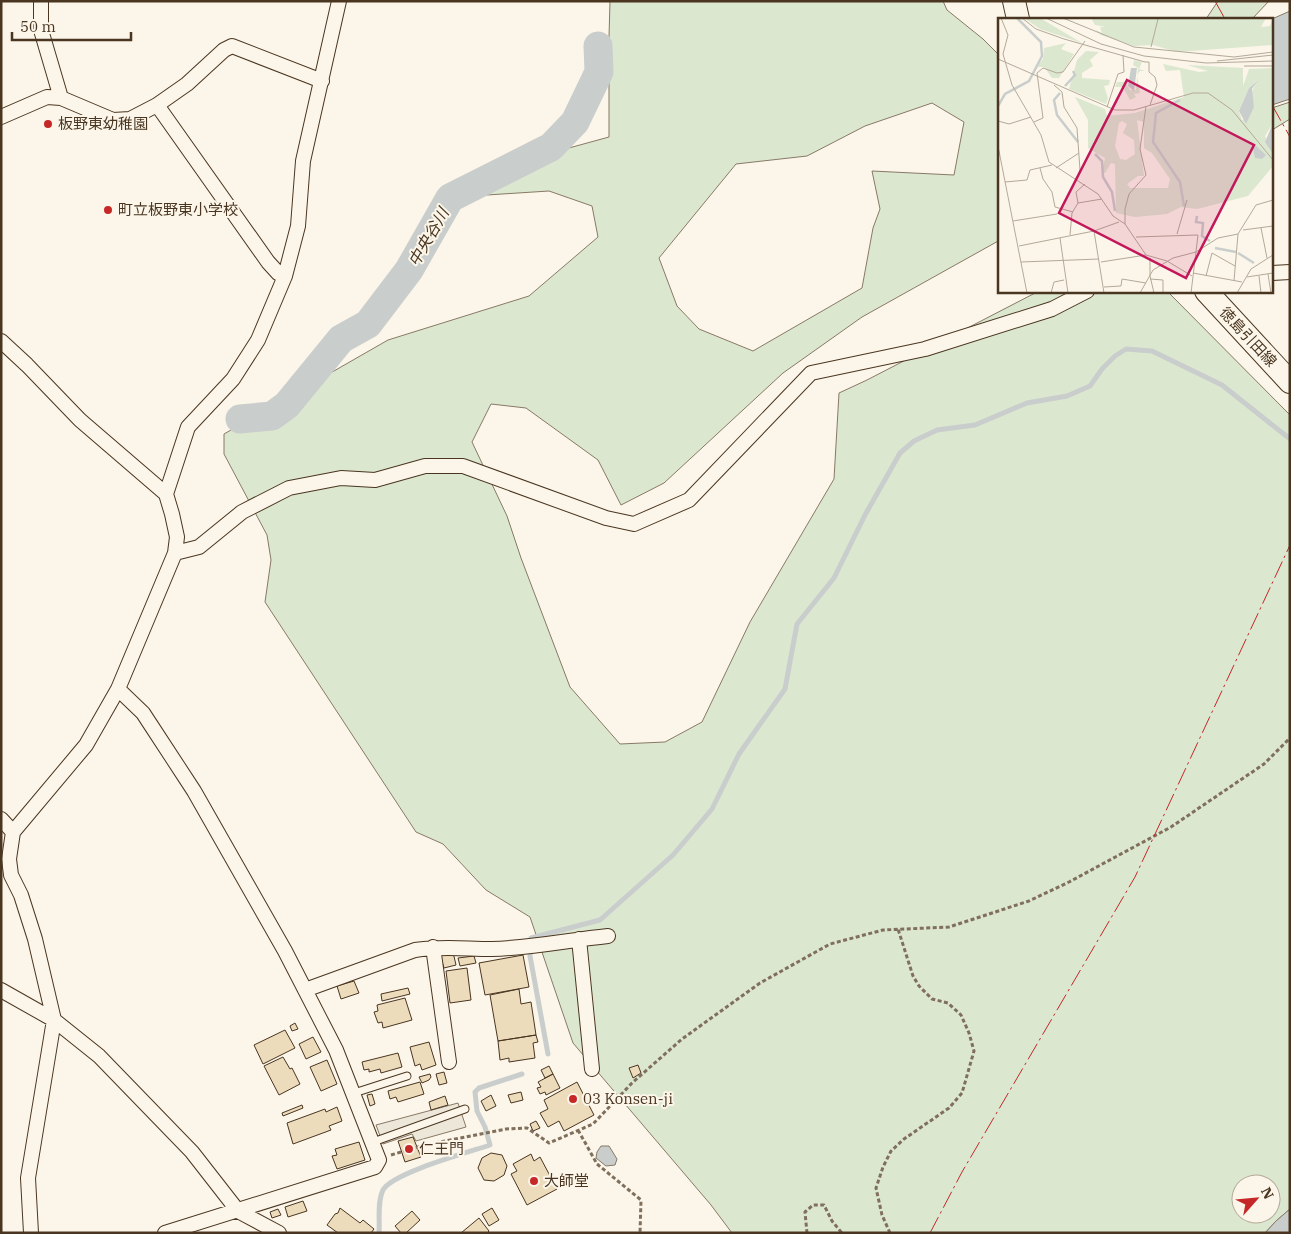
<svg xmlns="http://www.w3.org/2000/svg" width="1291" height="1234" font-family="'IBM Plex Serif','Noto Sans JP',serif">
	<style>
		.green { fill: #dce7d0; stroke: #887966; fill-rule: evenodd }
		.parking { fill: #ede7d9; stroke: #887966 }
		.water { fill: #c9cecd; stroke: #887966 }
		.lines { fill: none; stroke-linecap: round; stroke-linejoin: round }
		.stream { stroke: #c9cecd; stroke-width: 5 }
		.river { stroke: #c9cecd; stroke-width: 29 }
		.building { fill: #ecdcbc; stroke: #4a3520 }
		.lane-casing { stroke: #4a3520; stroke-width: 9 }
		.street-casing { stroke: #4a3520; stroke-width: 16 }
		.primary-casing { stroke: #4a3520; stroke-width: 24 }
		.path { stroke: #7f6f5c; stroke-width: 3; stroke-dasharray: 4 2.5; stroke-linecap: butt }
		.lane { stroke: #fbf6e9; stroke-width: 7 }
		.street { stroke: #fbf6e9; stroke-width: 14 }
		.primary { stroke: #fbf6e9; stroke-width: 22 }
		.power { stroke: #c62828; stroke-width: 1; stroke-dasharray: 18 4 2.5 4; stroke-linecap: butt }
		.poi-dot { fill: #c62828; stroke: #fbf6e9; stroke-width: 2 }
		.labels { text-anchor: middle; stroke-width: 4; stroke-linejoin: round; paint-order: stroke }
		.poi-label { font-size: 15px; fill: #4a3520; stroke: #fbf6e9; text-anchor: start }
		.street-label { font-size: 15px; fill: #4a3520; stroke: #fbf6e9 }
		.water-label { font-size: 16px; font-style: italic; fill: #4a3520; stroke: #fbf6e9 }
		.inset-river { fill: none; stroke: #c9cecd; stroke-width: 2.5 }
		.inset-road { fill: none; stroke: #b4a999; stroke-width: 1 }
		.view { fill: #c2185b; fill-opacity: 0.15; stroke: #c2185b; stroke-width: 2.5 }
		.inset-edge { fill: none; stroke: #4a3520; stroke-width: 2.5 }
	</style>
	<rect width="100%" height="100%" fill="#fbf6e9"/>
	<!-- green -->
	<path class="green" d="M610,1H943L947,10L983,39L1000,56V240L862,317L783,373L664,483L621,505L598,460L526,408L491,404L472,442L507,516L521,558L570,687L620,744L665,742L702,722L750,622L834,479L839,393L867,380L1039,291H1167L1290,415V1209L1276,1221L1265,1233H732L711,1205L573,1043L530,917L486,890L443,844L416,832L265,602L271,560L267,535L224,454V434L388,340L529,296L598,237L592,206L549,191L487,195L485,171L609,137V37ZM932,103L964,122L954,175L872,171L880,209L873,228L862,288L753,351L699,329L677,306L659,258L736,164L807,156L865,126ZM1241,1184H1271V1214H1241Z
		M1218,1H1269L1252,19H1206Z
		M1290,102V119L1272,130V108Z"/>
	<!-- parking -->
	<path class="parking" d="M458,1103L466,1127L416,1141L412,1134L383,1144L376,1125Z"/>
	<!-- water -->
	<path class="water" d="M1290,11V99L1272,105V19Z
		M601,1146H609L617,1159L615,1165L606,1166L596,1158L597,1152Z
		M1290,1209V1233H1265L1276,1221Z"/>
	<g class="lines">
		<!-- stream -->
		<path class="stream" d="M548,1054L530,956L531,938L600,920L673,855L712,809L739,754L785,689L797,624L834,578L865,515L900,453L914,441L937,430L975,425L1027,403L1067,396L1090,386L1102,369L1115,356L1126,349L1152,351L1222,385L1290,439
			M379,1233C380,1220 377,1202 383,1190C392,1173 469,1152 490,1145L485,1127L477,1111L475,1092L479,1088L522,1074"/>
		<!-- river -->
		<path class="river" d="M240,419L272,416L287,405L341,339L368,324L409,270L450,198L551,147L575,122L599,72L598,46"/>
	</g>
	<!-- building -->
	<path class="building" d="M453,952L456,965L444,968L440,955Z
		M523,955L529,987L485,995L479,963Z
		M474,956L476,963L460,966L458,958Z
		M467,968L471,1000L450,1003L446,971Z
		M354,981L359,993L341,999L337,986Z
		M408,988L410,994L382,1001L381,994Z
		M519,989L521,1004L531,1002L536,1035L498,1041L490,995Z
		M405,998L412,1020L383,1028L382,1022L378,1023L374,1012L378,1011L377,1005Z
		M295,1023L298,1029L292,1031L290,1026Z
		M285,1030L295,1048L263,1064L254,1045Z
		M536,1035L538,1042L533,1043L535,1058L509,1062V1058L500,1060L498,1041Z
		M313,1037L321,1052L306,1059L299,1044Z
		M429,1042L436,1065L422,1070L420,1064L415,1066L410,1047Z
		M398,1053L402,1067L381,1073L380,1069L369,1072V1069L364,1070L362,1062Z
		M283,1057L290,1069L292,1068L300,1084L279,1095L264,1066Z
		M327,1060L337,1084L321,1091L310,1067Z
		M638,1065L641,1073L633,1078L629,1068Z
		M549,1066L553,1074L545,1078L541,1070Z
		M444,1072L447,1083L439,1085L436,1074Z
		M430,1074L431,1077L429,1080L422,1083L419,1077Z
		M553,1074L560,1088L546,1095L545,1092L540,1094L537,1088L541,1087L538,1082Z
		M420,1082L424,1094L398,1102L396,1097L390,1099L388,1091Z
		M577,1082L594,1115L564,1131L559,1121L548,1127L540,1113L548,1109L544,1100Z
		M521,1092L523,1100L511,1103L508,1095Z
		M372,1094L375,1104L370,1106L367,1095Z
		M491,1095L496,1106L486,1111L481,1101Z
		M445,1096L448,1105L431,1110L429,1102Z
		M302,1105L303,1108L283,1116L282,1113Z
		M337,1107L342,1121L329,1126L331,1130L293,1144L287,1123L325,1109L326,1112Z
		M536,1121L540,1128L533,1131L530,1124Z
		M413,1137L421,1157L405,1162L398,1141Z
		M359,1142L365,1160L337,1169L332,1156L337,1155L335,1149Z
		M491,1153L502,1155L507,1166L504,1175L494,1181L484,1180L478,1168L482,1158Z
		M531,1154L534,1161L540,1157L557,1189L527,1205L511,1174L517,1171L513,1164Z
		M303,1201L307,1211L288,1217L285,1207Z
		M340,1208L360,1223L363,1220L374,1229L371,1233H338L327,1225L335,1214L338,1213Z
		M492,1208L499,1220L489,1226L482,1214Z
		M278,1209L281,1215L272,1218L270,1212Z
		M412,1211L420,1220L406,1233H401L395,1226Z
		M479,1218L489,1231L487,1233H461Z"/>
	<g class="lines">
		<defs>
			<path id="lane" d="M354,1093L407,1076
				M373,1142L465,1109"/>
			<path id="street" d="M41,1V30L61,98
				M1,117L47,97L61,98L113,120L130,119L157,105
				M1272,273L1290,272
				M285,276L278,273L268,262L157,105L187,84L224,50L232,46L322,81
				M1,341L27,365L80,420L166,494L172,514L177,537L175,553
				M166,494L188,427L233,379L258,340L285,276L298,226L303,161L339,1
				M118,689L143,713L194,791L285,951L336,1050L379,1160L375,1167L165,1233
				M1,819L13,832
				M579,939L592,1069
				M433,947L449,1062
				M1,990L54,1020L99,1056L192,1152L238,1211L279,1233
				M305,990L415,950C441,946 466,949 492,949C531,948 569,940 608,936
				M31,1233L28,1178L54,1020L35,939L21,895L11,875L9,859L13,832L86,745L118,689L175,553L199,547L242,512L289,488L341,478L375,480L425,466H463L606,518L634,524L689,500L811,373L925,349L1052,309L1087,291"/>
			<path id="primary" d="M1014,1L1018,19
				M1206,291L1290,382"/>
		</defs>
		<!-- lane casing -->
		<use href="#lane" class="lane-casing"/>
		<!-- street casing -->
		<use href="#street" class="street-casing"/>
		<!-- primary casing -->
		<use href="#primary" class="primary-casing"/>
		<!-- path -->
		<path class="path" d="M578,1130L597,1164L641,1200L640,1233
			M391,1155L425,1145L506,1129L527,1128L549,1143L593,1124L632,1083L682,1039L760,983L830,944L883,930L949,927L1029,901L1069,882L1171,827L1264,764L1290,738
			M807,1233L805,1212L813,1205H824L832,1221L842,1233
			M890,1233L882,1215L876,1188L883,1167L891,1151L904,1139L949,1108L962,1093L974,1051L969,1033L961,1015L948,1003L932,999L919,986L913,976L898,929"/>
		<!-- lane -->
		<use href="#lane" class="lane"/>
		<!-- street -->
		<use href="#street" class="street"/>
		<!-- primary -->
		<use href="#primary" class="primary"/>
		<!-- power -->
		<path class="power" d="M1215,1L1225,19
			M1272,105L1290,137
			M930,1233L962,1172L1135,877L1290,545"/>
	</g>
	<!-- markers -->
	<g class="poi-dot">
		<circle cx="48" cy="124" r="5"/>
		<circle cx="108" cy="210" r="5"/>
		<circle cx="573" cy="1099" r="5"/>
		<circle cx="409" cy="1149" r="5"/>
		<circle cx="534" cy="1181" r="5"/>
	</g>
	<g class="labels">
		<!-- poi labels -->
		<g class="poi-label">
			<text x="58" y="129">板野東幼稚園</text>
			<text x="118" y="215">町立板野東小学校</text>
			<text x="583" y="1104">03 Konsen-ji</text>
			<text x="419" y="1154">仁王門</text>
			<text x="544" y="1186">大師堂</text>
		</g>
		<!-- street labels -->
		<g class="street-label">
			<text transform="translate(1248 337) rotate(47)" y="5">徳島引田線</text>
		</g>
		<!-- water labels -->
		<g class="water-label">
			<text transform="translate(428 237) rotate(-60)" y="6">中央谷川</text>
		</g>
	</g>
	<!-- overview -->
	<g transform="translate(998 18)">
		<rect width="275" height="275" fill="#fbf6e9"/>
		<path d="M26,0H42L84,25L42,11ZM93,0H268L263,9L272,8L275,0V27L179,34L155,27L136,28L103,17L98,12L104,15L102,9H108L97,7ZM68,25L63,31L76,36L61,60H54L46,49H39L45,41L46,30ZM88,33L101,34L92,42L95,48L84,55V60L112,62L111,67L106,68L110,80L108,86L71,71L79,42ZM136,42L144,44L141,51L147,53H142L139,57L142,75L136,76L138,79L132,82L125,69H117L119,64H127L132,72H138L140,50L135,47ZM165,46L201,54L210,53L189,47L245,50V68L251,51L275,50V105L267,118L275,136V148L250,178L199,191L183,189L169,196L137,199L118,195L117,146L113,145L107,155L104,154L107,140L90,130V102L77,79L107,91L109,98L137,95L186,79L182,52L168,53ZM259,62L253,76L256,89L250,99L244,102L241,93L251,70ZM139,102L146,104V130L154,135L172,161L170,170H132L129,166L140,158H146ZM124,103L129,106L125,115L136,122L137,136L128,142L122,141L117,128L121,105Z" fill="#dce7d0" fill-rule="evenodd"/>
		<path d="M133,50H139L136,73L130,68ZM260,62L254,71L256,89L248,106L241,93L251,70ZM275,105L274,120L275,136L267,124ZM253,123L268,137L264,141L257,140Z" fill="#c9cecd"/>
		<path class="inset-river" d="M67,68L77,57L75,53M62,75L56,82L59,97L80,124M182,82L158,95L155,124L182,164L186,188M0,88L7,76L31,63L44,38L43,24L19,0M97,136L104,143L105,159L114,174L117,193M199,198L198,204L205,205L204,218L212,223M217,230L238,234M240,235L256,245"/>
		<path class="inset-road" d="M3,0L10,17L5,36L14,67L43,117L51,144L100,176L115,198L127,206M24,0L38,11L66,21L147,44M48,0L103,26L146,38L208,45L275,43M65,0L136,29L236,39L275,34M153,29L160,1M0,41L117,92H136L195,75H210L234,92L275,142M219,43L275,37M147,44H151V54L157,59L159,67L152,87M246,48H275M56,67L64,74L66,89L79,110L82,152L79,160M148,88L142,131L148,157L131,176L127,191V206L148,237L169,243L194,258M109,89L120,56L126,54L125,37M0,103L11,106L33,99M36,104L45,100L39,55L45,50L59,55L65,54L87,23M0,128L29,275M42,150L45,161L54,174L57,189L75,194M58,150L81,135M7,164L29,162L32,152L54,147M87,166L78,174L80,185L104,181M15,203L59,196M263,210L269,240M245,212L275,208M96,213L106,275M179,216L189,182M72,217L74,195L80,185M138,219L200,217L193,275M62,220L70,275M21,228L96,213L121,204M152,240V258L156,275M23,244L101,241M103,244L148,237M195,255L244,264M270,256L273,275M208,258L214,235L237,248M261,258L263,275M249,259L275,255M152,261L165,262V275M236,263L240,216M106,269L123,268L124,261L148,265M53,275L56,264L66,262M142,275L155,252L175,240L198,234L220,220L240,216L258,187L275,182M239,275L253,251L275,237"/>
		<path class="view" d="M129,62L256,127L188,260L61,195Z"/>
		<rect width="275" height="275" class="inset-edge"/>
	</g>
	<!-- border -->
	<rect width="1291" height="1234" fill="none" stroke="#4a3520" stroke-width="5"/>
	<!-- north arrow -->
	<g transform="translate(1256 1199) rotate(63)"><circle r="24" fill="#fbf6e9" stroke="#b4a999"/>
	<path d="M0-4L9 19L0 12L-9 19Z" fill="#c62828"/>
	<text y="-8" font-size="14" font-weight="bold" text-anchor="middle" fill="#4a3520">N</text>
	</g>
	<!-- scale -->
	<path d="M12 32v8h119v-8" fill="none" stroke="#4a3520" stroke-width="2.5"/>
	<text x="20" y="32" font-size="15" fill="#4a3520" stroke="#fbf6e9" stroke-width="4" paint-order="stroke">50 m</text>
</svg>
